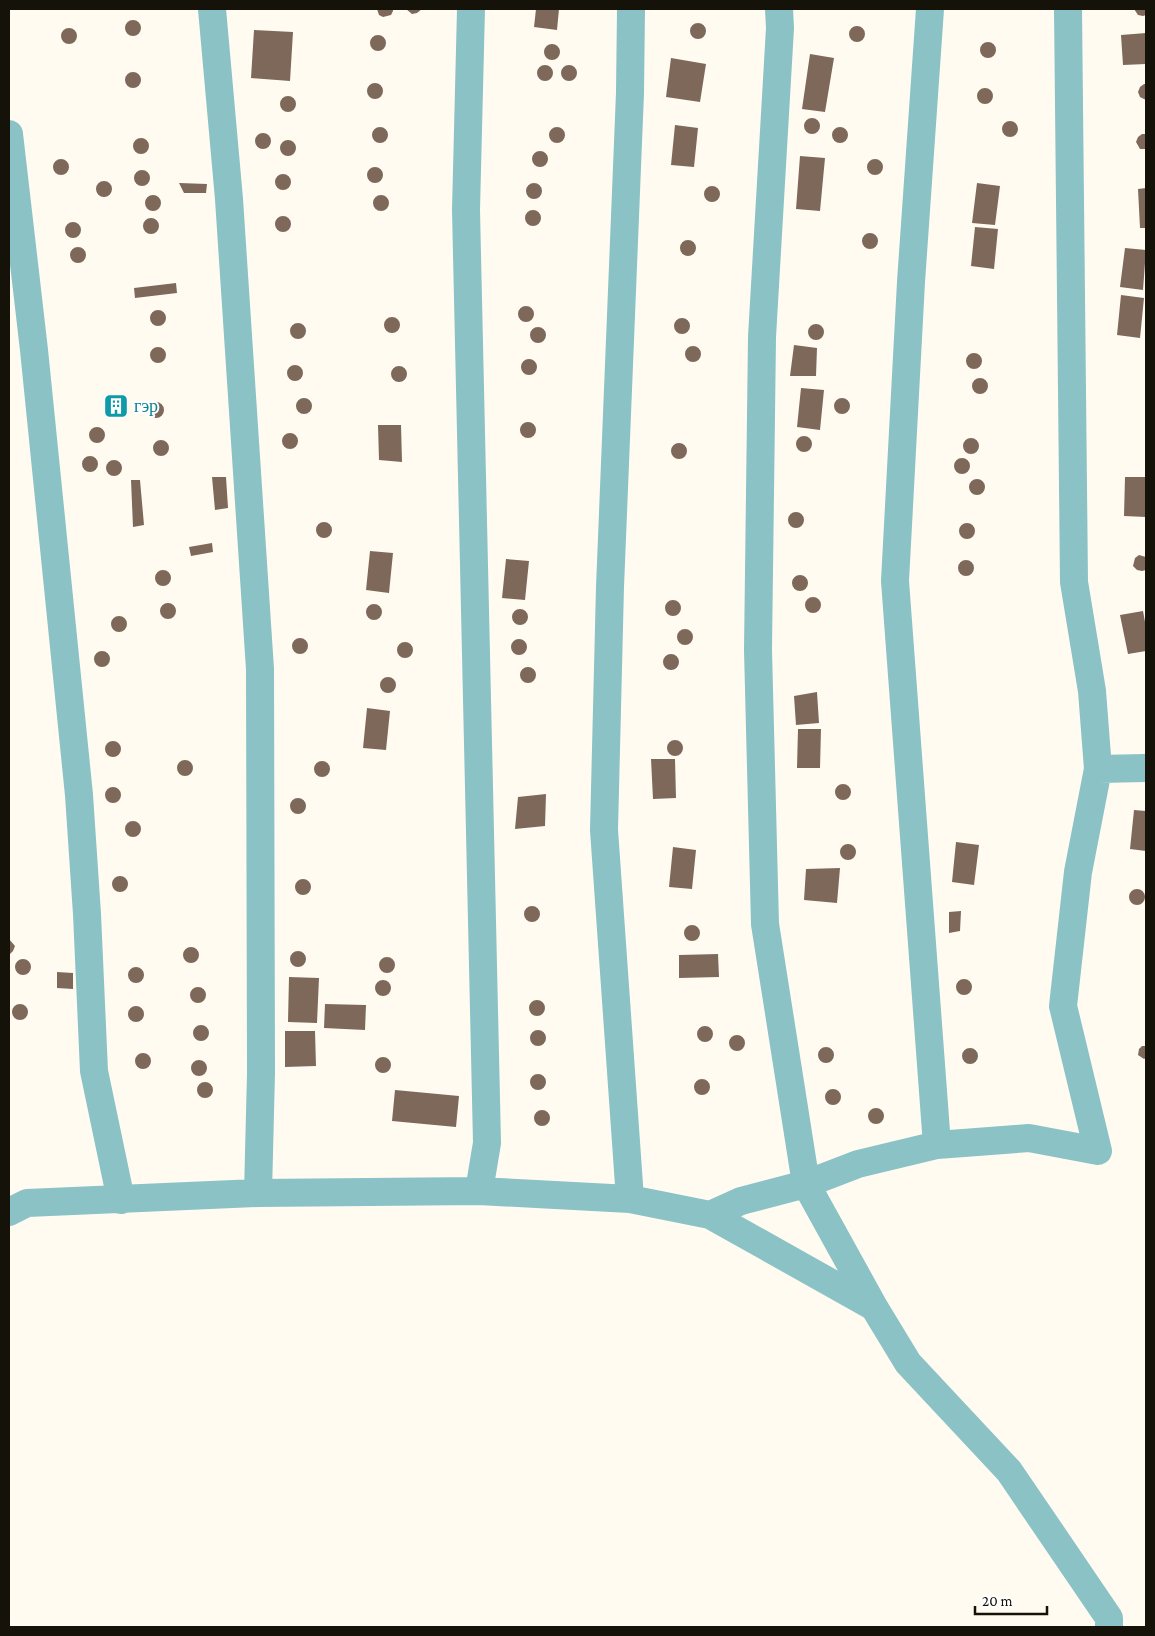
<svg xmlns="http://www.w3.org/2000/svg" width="1155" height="1636" font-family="'Crimson Pro',serif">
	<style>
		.building { fill: #7e685a }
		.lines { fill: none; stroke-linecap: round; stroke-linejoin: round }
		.minor { stroke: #8ac2c6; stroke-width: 28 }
		.labels { text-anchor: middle; stroke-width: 4; stroke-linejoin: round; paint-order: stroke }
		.culture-label { font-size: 18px; fill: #0d838f; stroke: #fff; text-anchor: start }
	</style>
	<rect width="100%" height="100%" fill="#fffbf1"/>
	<!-- building -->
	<path class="building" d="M377,9H393V11L391,15L383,17L379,15Z
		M406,9H422L417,13L412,14Z
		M536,9H559L557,30L534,27Z
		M1134,9H1146V15L1143,16L1138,15Z
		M125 28a8 8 0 1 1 16 0a8 8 0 1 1-16 0Z
		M690 31a8 8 0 1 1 16 0a8 8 0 1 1-16 0Z
		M849 34a8 8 0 1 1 16 0a8 8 0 1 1-16 0Z
		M61 36a8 8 0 1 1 16 0a8 8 0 1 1-16 0Z
		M254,30L293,32L290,81L251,78Z
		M1146,33V64L1123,65L1121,35Z
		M370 43a8 8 0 1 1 16 0a8 8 0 1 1-16 0Z
		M980 50a8 8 0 1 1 16 0a8 8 0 1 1-16 0Z
		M544 52a8 8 0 1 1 16 0a8 8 0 1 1-16 0Z
		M810,54L834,58L825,112L802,109Z
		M671,58L706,64L700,102L666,97Z
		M561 73a8 8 0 1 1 16 0a8 8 0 1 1-16 0Z
		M537 73a8 8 0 1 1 16 0a8 8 0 1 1-16 0Z
		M125 80a8 8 0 1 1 16 0a8 8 0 1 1-16 0Z
		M367 91a8 8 0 1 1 16 0a8 8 0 1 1-16 0Z
		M1144,84H1146V100L1140,97L1138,92L1140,87Z
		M977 96a8 8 0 1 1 16 0a8 8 0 1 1-16 0Z
		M280 104a8 8 0 1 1 16 0a8 8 0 1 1-16 0Z
		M804 126a8 8 0 1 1 16 0a8 8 0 1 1-16 0Z
		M1002 129a8 8 0 1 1 16 0a8 8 0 1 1-16 0Z
		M675,125L698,128L694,167L671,165Z
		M549 135a8 8 0 1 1 16 0a8 8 0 1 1-16 0Z
		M372 135a8 8 0 1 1 16 0a8 8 0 1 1-16 0Z
		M832 135a8 8 0 1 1 16 0a8 8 0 1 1-16 0Z
		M255 141a8 8 0 1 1 16 0a8 8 0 1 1-16 0Z
		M1142,134H1146V149H1140L1136,142L1138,137Z
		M133 146a8 8 0 1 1 16 0a8 8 0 1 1-16 0Z
		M280 148a8 8 0 1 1 16 0a8 8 0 1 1-16 0Z
		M532 159a8 8 0 1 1 16 0a8 8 0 1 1-16 0Z
		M800,156L825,158L820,211L796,209Z
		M867 167a8 8 0 1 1 16 0a8 8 0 1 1-16 0Z
		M53 167a8 8 0 1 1 16 0a8 8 0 1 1-16 0Z
		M367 175a8 8 0 1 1 16 0a8 8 0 1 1-16 0Z
		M134 178a8 8 0 1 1 16 0a8 8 0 1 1-16 0Z
		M275 182a8 8 0 1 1 16 0a8 8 0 1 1-16 0Z
		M96 189a8 8 0 1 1 16 0a8 8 0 1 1-16 0Z
		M526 191a8 8 0 1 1 16 0a8 8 0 1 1-16 0Z
		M179,183L207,184L206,193H184Z
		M977,183L1000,186L995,225L972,223Z
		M704 194a8 8 0 1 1 16 0a8 8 0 1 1-16 0Z
		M1146,188V228H1140L1138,189Z
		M373 203a8 8 0 1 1 16 0a8 8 0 1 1-16 0Z
		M145 203a8 8 0 1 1 16 0a8 8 0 1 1-16 0Z
		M525 218a8 8 0 1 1 16 0a8 8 0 1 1-16 0Z
		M275 224a8 8 0 1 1 16 0a8 8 0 1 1-16 0Z
		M143 226a8 8 0 1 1 16 0a8 8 0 1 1-16 0Z
		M65 230a8 8 0 1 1 16 0a8 8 0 1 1-16 0Z
		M975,227L998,229L994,269L971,266Z
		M862 241a8 8 0 1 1 16 0a8 8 0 1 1-16 0Z
		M680 248a8 8 0 1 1 16 0a8 8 0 1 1-16 0Z
		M70 255a8 8 0 1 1 16 0a8 8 0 1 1-16 0Z
		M1125,248L1146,250L1143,290L1120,287Z
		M176,283L177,293L135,298L134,288Z
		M1121,295L1144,298L1140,338L1117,335Z
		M518 314a8 8 0 1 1 16 0a8 8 0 1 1-16 0Z
		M150 318a8 8 0 1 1 16 0a8 8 0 1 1-16 0Z
		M384 325a8 8 0 1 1 16 0a8 8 0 1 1-16 0Z
		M674 326a8 8 0 1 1 16 0a8 8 0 1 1-16 0Z
		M290 331a8 8 0 1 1 16 0a8 8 0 1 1-16 0Z
		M808 332a8 8 0 1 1 16 0a8 8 0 1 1-16 0Z
		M530 335a8 8 0 1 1 16 0a8 8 0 1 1-16 0Z
		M794,345L817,348L816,376H790Z
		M685 354a8 8 0 1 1 16 0a8 8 0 1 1-16 0Z
		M150 355a8 8 0 1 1 16 0a8 8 0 1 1-16 0Z
		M966 361a8 8 0 1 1 16 0a8 8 0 1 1-16 0Z
		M521 367a8 8 0 1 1 16 0a8 8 0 1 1-16 0Z
		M287 373a8 8 0 1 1 16 0a8 8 0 1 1-16 0Z
		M391 374a8 8 0 1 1 16 0a8 8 0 1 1-16 0Z
		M972 386a8 8 0 1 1 16 0a8 8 0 1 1-16 0Z
		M801,388L824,390L820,430L797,427Z
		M296 406a8 8 0 1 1 16 0a8 8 0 1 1-16 0Z
		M834 406a8 8 0 1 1 16 0a8 8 0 1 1-16 0Z
		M108 407a8 8 0 1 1 16 0a8 8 0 1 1-16 0Z
		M148 410a8 8 0 1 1 16 0a8 8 0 1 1-16 0Z
		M520 430a8 8 0 1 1 16 0a8 8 0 1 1-16 0Z
		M378,425H401L402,462L379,460Z
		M89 435a8 8 0 1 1 16 0a8 8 0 1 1-16 0Z
		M282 441a8 8 0 1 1 16 0a8 8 0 1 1-16 0Z
		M796 444a8 8 0 1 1 16 0a8 8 0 1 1-16 0Z
		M963 446a8 8 0 1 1 16 0a8 8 0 1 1-16 0Z
		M153 448a8 8 0 1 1 16 0a8 8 0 1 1-16 0Z
		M671 451a8 8 0 1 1 16 0a8 8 0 1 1-16 0Z
		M82 464a8 8 0 1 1 16 0a8 8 0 1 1-16 0Z
		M954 466a8 8 0 1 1 16 0a8 8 0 1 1-16 0Z
		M106 468a8 8 0 1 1 16 0a8 8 0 1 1-16 0Z
		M212,477H226L228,508L215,510Z
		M1125,477H1146V517L1124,516Z
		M969 487a8 8 0 1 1 16 0a8 8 0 1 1-16 0Z
		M131,480H140L144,525L133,527Z
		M788 520a8 8 0 1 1 16 0a8 8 0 1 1-16 0Z
		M316 530a8 8 0 1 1 16 0a8 8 0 1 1-16 0Z
		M959 531a8 8 0 1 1 16 0a8 8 0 1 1-16 0Z
		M212,543L213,552L191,556L189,547Z
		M370,551L393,553L389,593L366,590Z
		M1139,555L1146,557V570L1142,571L1137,570L1133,566L1135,558Z
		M506,559L529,561L525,600L502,598Z
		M958 568a8 8 0 1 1 16 0a8 8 0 1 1-16 0Z
		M155 578a8 8 0 1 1 16 0a8 8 0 1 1-16 0Z
		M792 583a8 8 0 1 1 16 0a8 8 0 1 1-16 0Z
		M805 605a8 8 0 1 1 16 0a8 8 0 1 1-16 0Z
		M665 608a8 8 0 1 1 16 0a8 8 0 1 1-16 0Z
		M160 611a8 8 0 1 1 16 0a8 8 0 1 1-16 0Z
		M366 612a8 8 0 1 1 16 0a8 8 0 1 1-16 0Z
		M512 617a8 8 0 1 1 16 0a8 8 0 1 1-16 0Z
		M1143,611L1146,627V651L1128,654L1120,615Z
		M111 624a8 8 0 1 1 16 0a8 8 0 1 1-16 0Z
		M677 637a8 8 0 1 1 16 0a8 8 0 1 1-16 0Z
		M292 646a8 8 0 1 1 16 0a8 8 0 1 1-16 0Z
		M511 647a8 8 0 1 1 16 0a8 8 0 1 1-16 0Z
		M397 650a8 8 0 1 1 16 0a8 8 0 1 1-16 0Z
		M94 659a8 8 0 1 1 16 0a8 8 0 1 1-16 0Z
		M663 662a8 8 0 1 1 16 0a8 8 0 1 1-16 0Z
		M520 675a8 8 0 1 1 16 0a8 8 0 1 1-16 0Z
		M380 685a8 8 0 1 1 16 0a8 8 0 1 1-16 0Z
		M817,692L819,723L796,725L794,696Z
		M367,708L390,711L386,750L363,748Z
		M798,729H821L820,768H797Z
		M667 748a8 8 0 1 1 16 0a8 8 0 1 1-16 0Z
		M105 749a8 8 0 1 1 16 0a8 8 0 1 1-16 0Z
		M651,759H675L676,798L653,799Z
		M177 768a8 8 0 1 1 16 0a8 8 0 1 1-16 0Z
		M314 769a8 8 0 1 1 16 0a8 8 0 1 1-16 0Z
		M835 792a8 8 0 1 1 16 0a8 8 0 1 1-16 0Z
		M105 795a8 8 0 1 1 16 0a8 8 0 1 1-16 0Z
		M546,794L545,826L515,829L518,797Z
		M290 806a8 8 0 1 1 16 0a8 8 0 1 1-16 0Z
		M1134,810L1146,811V851L1130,849Z
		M125 829a8 8 0 1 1 16 0a8 8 0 1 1-16 0Z
		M956,842L979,845L974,885L952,882Z
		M840 852a8 8 0 1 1 16 0a8 8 0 1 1-16 0Z
		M673,847L696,850L692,889L669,887Z
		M840,868L837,903L804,900L806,869Z
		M112 884a8 8 0 1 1 16 0a8 8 0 1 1-16 0Z
		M295 887a8 8 0 1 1 16 0a8 8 0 1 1-16 0Z
		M1129 897a8 8 0 1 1 16 0a8 8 0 1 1-16 0Z
		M524 914a8 8 0 1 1 16 0a8 8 0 1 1-16 0Z
		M961,911L960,931L949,933V912Z
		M684 933a8 8 0 1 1 16 0a8 8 0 1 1-16 0Z
		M9,939L15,946L13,951L9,955Z
		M183 955a8 8 0 1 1 16 0a8 8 0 1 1-16 0Z
		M290 959a8 8 0 1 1 16 0a8 8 0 1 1-16 0Z
		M718,954L719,977L679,978V955Z
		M379 965a8 8 0 1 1 16 0a8 8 0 1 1-16 0Z
		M15 967a8 8 0 1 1 16 0a8 8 0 1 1-16 0Z
		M128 975a8 8 0 1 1 16 0a8 8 0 1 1-16 0Z
		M57,972L73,973V989L57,988Z
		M289,977L319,978L317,1023L288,1022Z
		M956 987a8 8 0 1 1 16 0a8 8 0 1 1-16 0Z
		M375 988a8 8 0 1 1 16 0a8 8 0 1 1-16 0Z
		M190 995a8 8 0 1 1 16 0a8 8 0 1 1-16 0Z
		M529 1008a8 8 0 1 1 16 0a8 8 0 1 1-16 0Z
		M12 1012a8 8 0 1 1 16 0a8 8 0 1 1-16 0Z
		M325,1004L366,1005L365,1030L324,1028Z
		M128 1014a8 8 0 1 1 16 0a8 8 0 1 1-16 0Z
		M193 1033a8 8 0 1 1 16 0a8 8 0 1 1-16 0Z
		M697 1034a8 8 0 1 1 16 0a8 8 0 1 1-16 0Z
		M530 1038a8 8 0 1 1 16 0a8 8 0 1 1-16 0Z
		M285,1031H315L316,1066L285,1067Z
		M729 1043a8 8 0 1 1 16 0a8 8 0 1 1-16 0Z
		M1142,1046H1146V1058L1144,1059L1138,1055L1139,1049Z
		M818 1055a8 8 0 1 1 16 0a8 8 0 1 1-16 0Z
		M962 1056a8 8 0 1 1 16 0a8 8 0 1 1-16 0Z
		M135 1061a8 8 0 1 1 16 0a8 8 0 1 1-16 0Z
		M375 1065a8 8 0 1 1 16 0a8 8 0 1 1-16 0Z
		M191 1068a8 8 0 1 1 16 0a8 8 0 1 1-16 0Z
		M530 1082a8 8 0 1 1 16 0a8 8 0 1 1-16 0Z
		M694 1087a8 8 0 1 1 16 0a8 8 0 1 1-16 0Z
		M197 1090a8 8 0 1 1 16 0a8 8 0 1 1-16 0Z
		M825 1097a8 8 0 1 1 16 0a8 8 0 1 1-16 0Z
		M395,1090L459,1096L456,1127L392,1121Z
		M868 1116a8 8 0 1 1 16 0a8 8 0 1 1-16 0Z
		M534 1118a8 8 0 1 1 16 0a8 8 0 1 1-16 0Z"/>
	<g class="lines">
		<!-- minor -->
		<path class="minor" d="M212,9L229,199L260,669L261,1073L258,1193
			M471,9L466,210L487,1143L479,1191
			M779,9L780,28L762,337L758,650L765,924L806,1184L874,1307
			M930,9L911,282L895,581L937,1145
			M9,134L34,350L79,795L87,914L94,1071L121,1200
			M1098,769L1146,768
			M630,1199L604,830L610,587L630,93L631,9
			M9,1212L27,1203L258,1193L479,1191L630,1199L710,1215L874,1307L908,1363L1009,1471L1109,1618V1627
			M710,1215L741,1201L806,1184L858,1164L937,1145L1029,1138L1098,1151L1063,1006L1078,872L1098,769L1092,691L1074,582L1068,9"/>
	</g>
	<!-- icons -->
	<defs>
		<symbol id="building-square" viewBox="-11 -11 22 22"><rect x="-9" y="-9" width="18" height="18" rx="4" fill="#0f9aa8" stroke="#fff"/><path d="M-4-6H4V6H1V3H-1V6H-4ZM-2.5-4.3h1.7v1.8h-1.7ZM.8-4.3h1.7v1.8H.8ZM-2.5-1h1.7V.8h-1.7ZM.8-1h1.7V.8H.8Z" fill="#fff"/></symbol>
	</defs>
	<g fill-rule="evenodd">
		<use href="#building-square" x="102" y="392" width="28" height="28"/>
	</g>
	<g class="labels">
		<!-- culture labels -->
		<g class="culture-label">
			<text x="134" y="412">гэр</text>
		</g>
	</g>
	<!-- border -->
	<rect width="1155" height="1636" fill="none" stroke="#151209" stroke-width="20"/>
	<!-- scale -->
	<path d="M975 1606v8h72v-8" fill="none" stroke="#151209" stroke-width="2.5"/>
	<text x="982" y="1606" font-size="15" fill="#151209" stroke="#ffffff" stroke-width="4" paint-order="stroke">20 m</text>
</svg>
